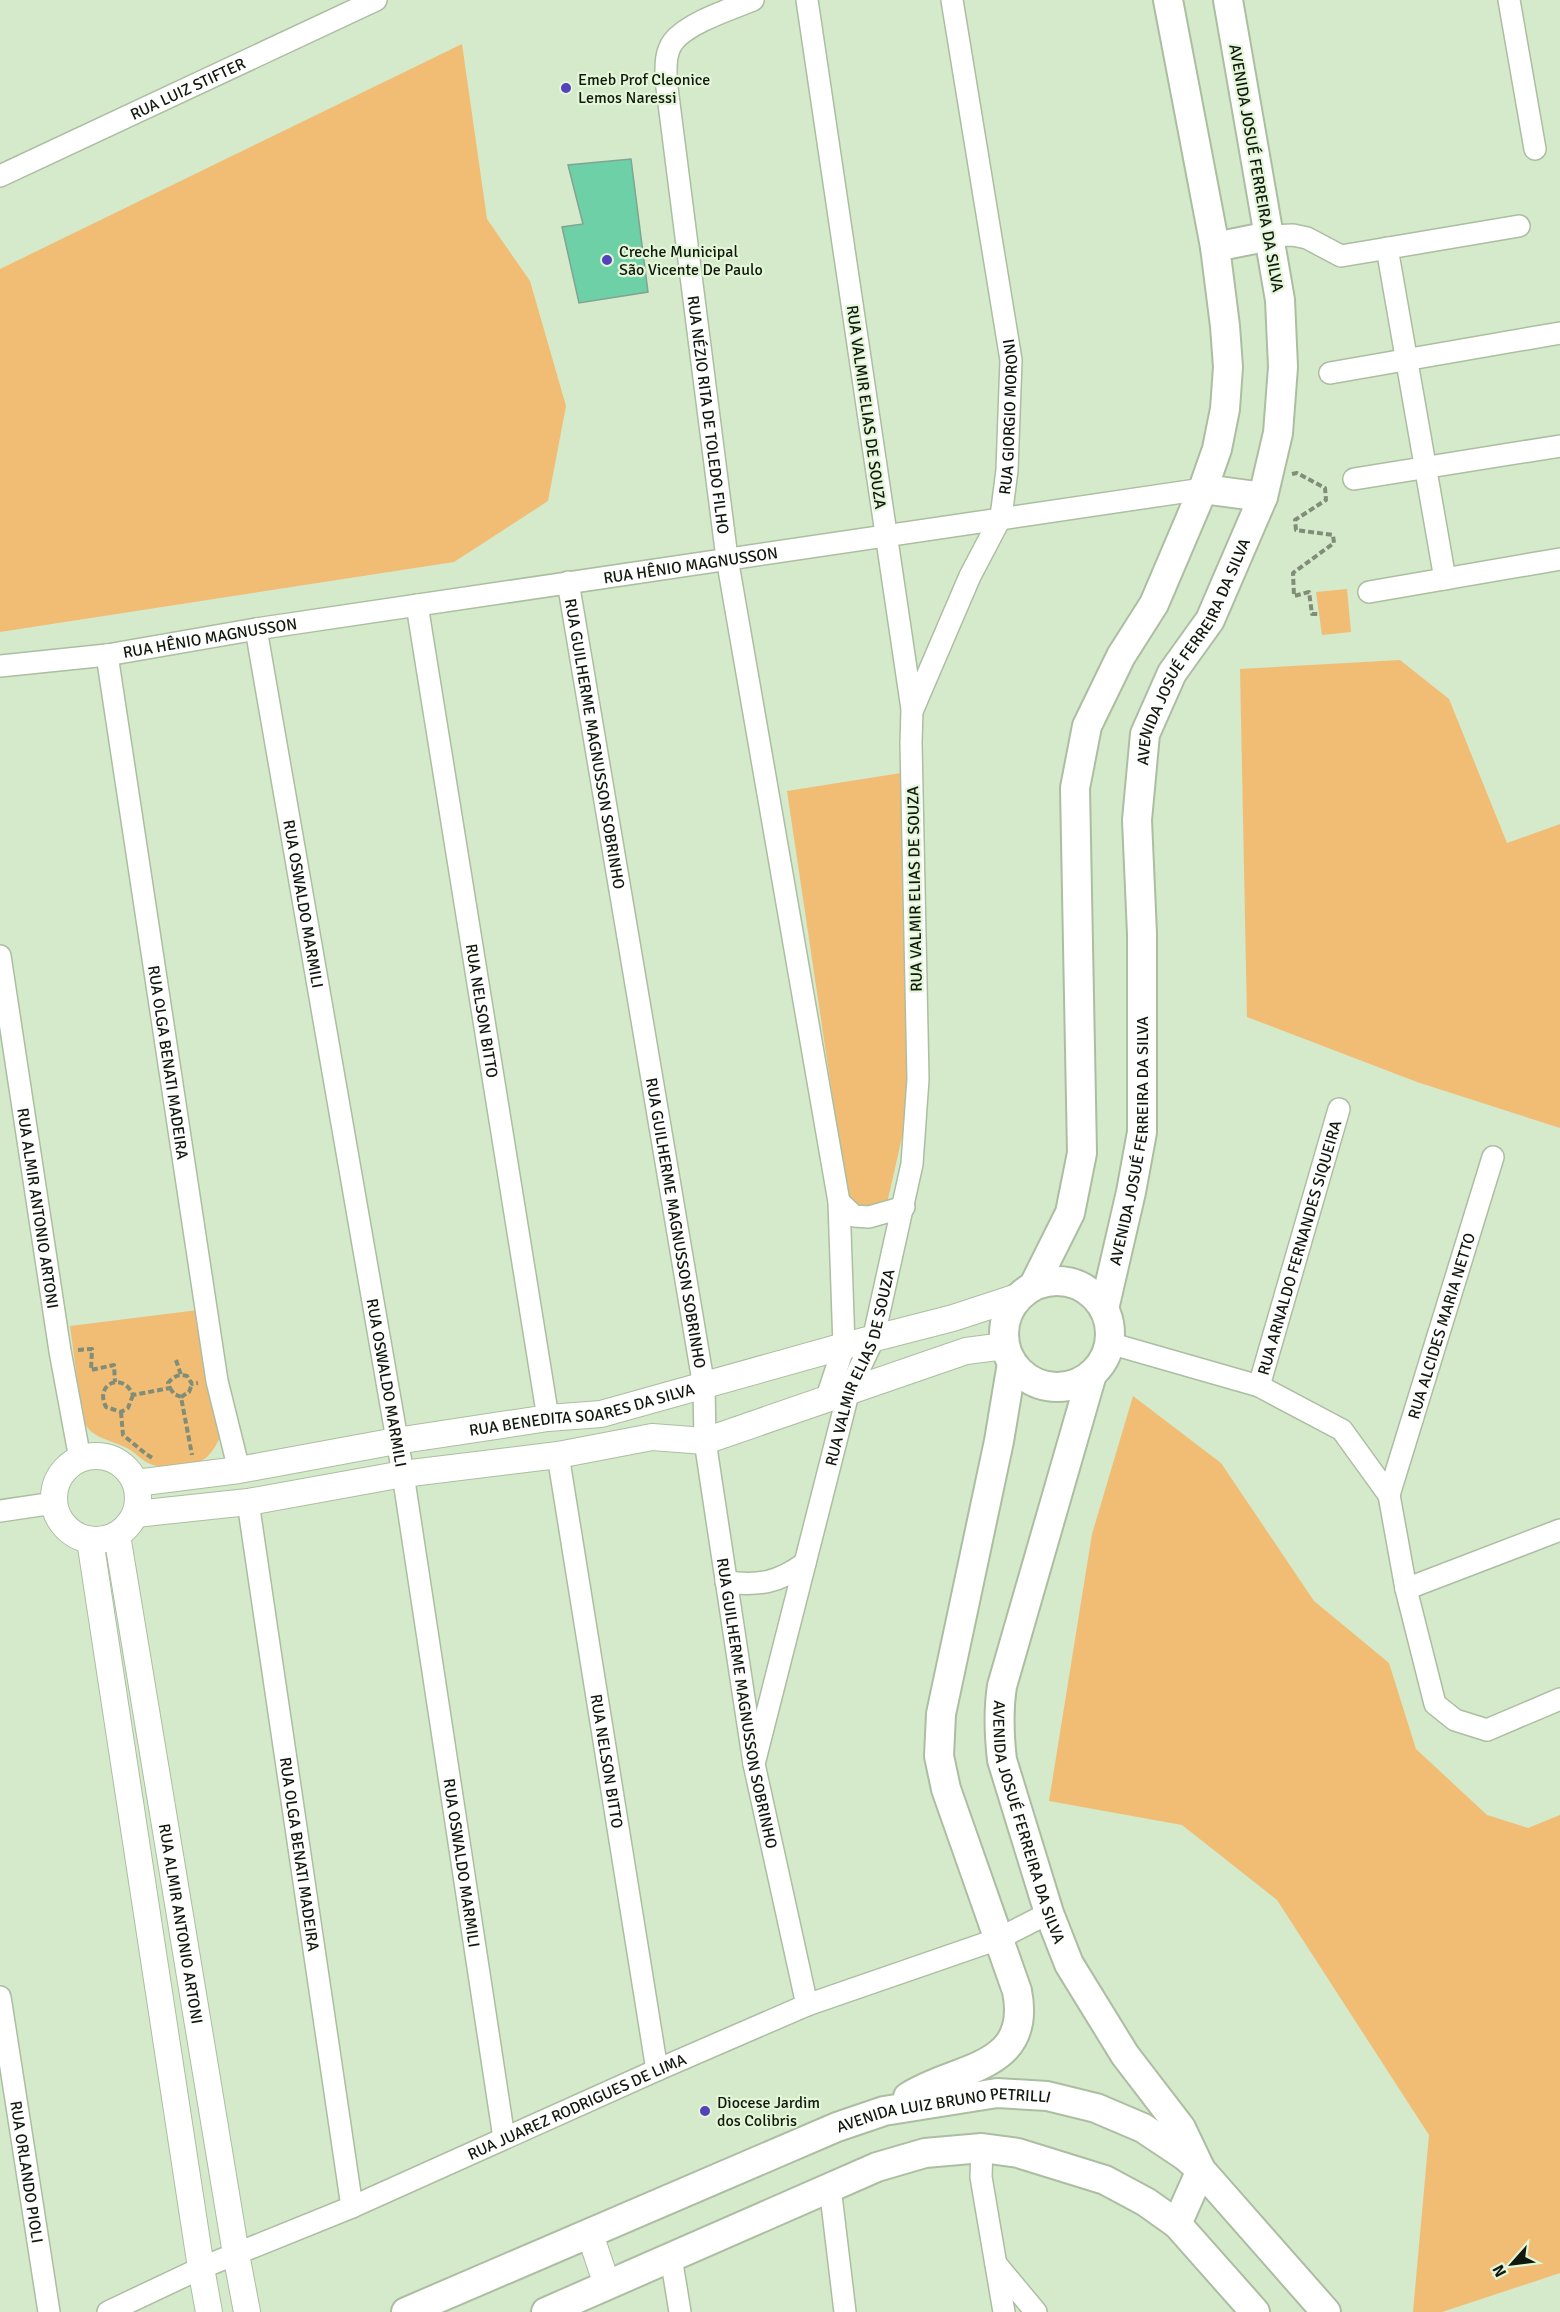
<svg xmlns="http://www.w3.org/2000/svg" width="1560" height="2312" font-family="Signika,sans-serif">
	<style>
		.green { fill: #f1bd74 }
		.building { fill: #6dd0a6; stroke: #81a493; stroke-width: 1.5 }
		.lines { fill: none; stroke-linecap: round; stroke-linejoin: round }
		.minor-casing { stroke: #acbea1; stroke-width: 24 }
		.tertiary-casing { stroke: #acbea1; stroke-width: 28 }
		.secondary-casing { stroke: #acbea1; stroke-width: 32 }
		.path { stroke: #808e78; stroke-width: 4; stroke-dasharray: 6 3; stroke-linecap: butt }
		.minor { stroke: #fff; stroke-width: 21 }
		.tertiary { stroke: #fff; stroke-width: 26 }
		.secondary { stroke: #fff; stroke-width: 28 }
		.poi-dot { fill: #5342ba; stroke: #e3f6d8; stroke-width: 2 }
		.labels { text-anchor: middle; stroke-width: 4.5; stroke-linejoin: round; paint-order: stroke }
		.poi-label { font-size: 16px; fill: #11180d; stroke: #e3f6d8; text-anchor: start }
		.street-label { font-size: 16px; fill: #11180d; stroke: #e3f6d8 }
	</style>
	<rect width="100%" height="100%" fill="#d5e9cb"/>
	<!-- green -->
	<path class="green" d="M462,44L487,219L530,281L566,406L548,501L454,562L0,632V269Z
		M1347,589L1351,632L1322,635L1316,592Z
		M1400,660L1449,699L1507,843L1560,824V1128L1417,1082L1247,1017L1240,669Z
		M901,773L912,1093L888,1199L883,1205L862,1210L850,1201L847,1194L787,791Z
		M198,1310L220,1437C217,1444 213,1451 207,1457C194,1468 164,1471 148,1463C140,1459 134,1451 125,1447C106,1438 88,1438 82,1416L70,1326Z
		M1133,1396L1221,1463L1314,1601L1389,1663L1416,1749L1487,1815L1528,1828L1560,1815V2273L1442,2312H1413L1429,2135L1277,1900L1182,1825L1049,1801L1092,1534Z"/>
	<!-- building -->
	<path class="building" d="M631,159L648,292L579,303L562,227L583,224L568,165Z"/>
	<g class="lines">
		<defs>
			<g id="minor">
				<path id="s1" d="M753,0C731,9 687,23 673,42C665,53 666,67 666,80L727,558L839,1202L844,1346L827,1397"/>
				<path d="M1509,0L1535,149"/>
				<path id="s2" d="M0,176L376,0"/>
				<path d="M1270,236L1293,235L1307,238L1341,256L1519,226"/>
				<path d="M1387,248L1445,579"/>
				<path d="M1330,373L1560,333"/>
				<path d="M1354,479L1560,446"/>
				<path id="s3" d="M568,582L704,1387L705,1441L754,1764L807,2005"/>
				<path d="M1369,592L1560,559"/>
				<path id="s4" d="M417,605L548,1418"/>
				<path id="s5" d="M256,629L403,1474L504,2138"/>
				<path id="s6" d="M107,655L217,1381L239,1470"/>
				<path id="s7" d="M0,666L107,655L256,629L1203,489"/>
				<path id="s8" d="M913,709L970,576L1001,517L1007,470L1011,360L952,0"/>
				<path id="s9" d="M0,956L60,1351L80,1459"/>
				<path d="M839,1202L854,1216L869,1217L904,1207"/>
				<path d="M1109,1343L1259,1386L1342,1430L1389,1495L1406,1589L1435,1704L1455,1720L1487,1730L1560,1699"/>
				<path id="s10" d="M1259,1386L1339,1109"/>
				<path id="s11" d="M558,1455L657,2070"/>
				<path id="s12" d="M1389,1495L1493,1157"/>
				<path id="s13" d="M248,1502L352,2207"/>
				<path d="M0,1511L54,1503"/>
				<path d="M726,1582C759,1586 778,1583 805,1563"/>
				<path d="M1406,1589L1560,1530"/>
				<path id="s14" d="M754,1764L849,1390L873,1340L912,1164L918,1079L911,743L912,709L807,0"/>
				<path id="s15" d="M0,1997L49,2312"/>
				<path d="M982,2148L981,2177L1004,2312"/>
				<path d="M830,2187L845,2312"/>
				<path d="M671,2257L680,2312"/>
				<path d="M996,2264L1036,2312"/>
				<path id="s16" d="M108,2312L201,2268L352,2207L657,2070L807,2005L998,1939L1049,1913"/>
			</g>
			<g id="tertiary">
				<circle cx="96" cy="1498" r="42"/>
				<path id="s17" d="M136,1483L239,1470L396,1441L548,1418L601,1414L844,1346L953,1318L1017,1297"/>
				<path d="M136,1514L248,1502L403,1474L558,1455L652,1437L705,1441L966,1351L1005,1346"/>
				<path id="s18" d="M117,1535L236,2254L247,2312"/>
				<path d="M90,1540L201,2268L209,2312"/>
				<path d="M590,2234L607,2285"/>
			</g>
			<g id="secondary">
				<path d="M1215,247L1270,236"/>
				<path d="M1203,489L1263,497"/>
				<circle cx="1057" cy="1334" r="53"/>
				<path d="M1034,1285L1070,1213L1082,1153L1075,788L1087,726L1121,656L1154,604L1203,489L1217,449L1225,409L1228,367L1225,326L1215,247L1168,0"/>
				<path id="s19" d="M1104,1309L1131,1192L1142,1132V934L1137,820L1145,734L1172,673L1210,620L1263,497L1278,433L1283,367L1280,300L1228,0"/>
				<path id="s20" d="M1092,1374L1002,1686C998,1712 999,1734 1002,1760L1049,1913L1069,1964L1125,2055L1181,2128L1201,2170L1177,2224"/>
				<path d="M908,2097C955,2066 1033,2071 1017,1991L946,1789L939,1756L941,1714L999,1441L1012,1363"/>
				<path id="s21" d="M406,2312L837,2127L884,2111L997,2093L1047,2096L1096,2108L1143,2128L1185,2156L1201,2170L1326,2312"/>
				<path d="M546,2312L877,2167L925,2153L982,2148L1018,2153L1105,2180L1146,2202L1177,2224L1255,2312"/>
			</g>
		</defs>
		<!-- minor casing -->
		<use href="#minor" class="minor-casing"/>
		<!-- tertiary casing -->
		<use href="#tertiary" class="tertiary-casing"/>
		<!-- secondary casing -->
		<use href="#secondary" class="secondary-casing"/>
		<!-- path -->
		<path class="path" d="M1292,474L1297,473L1325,488L1326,500L1295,520L1296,530L1333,535L1334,543L1293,573L1294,596L1309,592L1312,614H1319
			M78,1350L92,1349L91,1370L114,1365L115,1382
			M176,1360L181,1375
			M170,1388L174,1394L181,1397L192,1455
			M133,1395L128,1408L121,1412L106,1407C94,1384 123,1371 133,1395L170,1388L168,1383C174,1376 178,1374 187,1376L192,1384L198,1383
			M181,1397L189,1392L192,1384
			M121,1412L123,1435L146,1454L154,1459"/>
		<!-- minor -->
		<use href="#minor" class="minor"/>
		<!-- tertiary -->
		<use href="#tertiary" class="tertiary"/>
		<!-- secondary -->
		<use href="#secondary" class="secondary"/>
	</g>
	<!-- markers -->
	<g class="poi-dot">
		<circle cx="566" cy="88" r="6"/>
		<circle cx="607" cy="260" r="6"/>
		<circle cx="705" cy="2111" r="6"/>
	</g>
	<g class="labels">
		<!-- poi labels -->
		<g class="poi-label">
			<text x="578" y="85">Emeb Prof Cleonice<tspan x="578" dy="18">Lemos Naressi</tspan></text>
			<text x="619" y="257">Creche Municipal<tspan x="619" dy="18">São Vicente De Paulo</tspan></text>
			<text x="717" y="2108">Diocese Jardim<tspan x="717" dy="18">dos Colibris</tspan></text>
		</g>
		<!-- street labels -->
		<g class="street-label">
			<text dy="6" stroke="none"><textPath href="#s2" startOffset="207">RUA LUIZ STIFTER</textPath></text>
			<text transform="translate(1257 168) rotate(80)" y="6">AVENIDA JOSUÉ FERREIRA DA SILVA</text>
			<text transform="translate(867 407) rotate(82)" y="6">RUA VALMIR ELIAS DE SOUZA</text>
			<text dy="6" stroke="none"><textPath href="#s1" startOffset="468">RUA NÉZIO RITA DE TOLEDO FILHO</textPath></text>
			<text dy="6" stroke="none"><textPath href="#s8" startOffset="312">RUA GIORGIO MORONI</textPath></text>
			<text dy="6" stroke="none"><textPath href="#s7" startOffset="698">RUA HÊNIO MAGNUSSON</textPath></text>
			<text dy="6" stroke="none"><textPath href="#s7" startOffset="212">RUA HÊNIO MAGNUSSON</textPath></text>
			<text dy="6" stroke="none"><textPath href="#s19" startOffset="674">AVENIDA JOSUÉ FERREIRA DA SILVA</textPath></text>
			<text dy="6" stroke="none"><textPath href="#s3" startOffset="164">RUA GUILHERME MAGNUSSON SOBRINHO</textPath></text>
			<text transform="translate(914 889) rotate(-91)" y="6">RUA VALMIR ELIAS DE SOUZA</text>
			<text dy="6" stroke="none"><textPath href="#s5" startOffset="279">RUA OSWALDO MARMILI</textPath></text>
			<text dy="6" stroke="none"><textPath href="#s4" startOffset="411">RUA NELSON BITTO</textPath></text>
			<text dy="6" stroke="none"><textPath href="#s6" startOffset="412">RUA OLGA BENATI MADEIRA</textPath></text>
			<text dy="6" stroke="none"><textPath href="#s19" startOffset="171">AVENIDA JOSUÉ FERREIRA DA SILVA</textPath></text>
			<text dy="6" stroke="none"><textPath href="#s9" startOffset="255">RUA ALMIR ANTONIO ARTONI</textPath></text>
			<text dy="6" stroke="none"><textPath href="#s3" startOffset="650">RUA GUILHERME MAGNUSSON SOBRINHO</textPath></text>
			<text dy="6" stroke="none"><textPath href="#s10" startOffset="144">RUA ARNALDO FERNANDES SIQUEIRA</textPath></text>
			<text dy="6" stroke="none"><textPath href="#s12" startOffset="177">RUA ALCIDES MARIA NETTO</textPath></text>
			<text dy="6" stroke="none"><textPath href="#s14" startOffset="411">RUA VALMIR ELIAS DE SOUZA</textPath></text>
			<text dy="6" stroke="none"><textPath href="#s5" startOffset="765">RUA OSWALDO MARMILI</textPath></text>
			<text dy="6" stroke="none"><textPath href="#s17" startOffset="452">RUA BENEDITA SOARES DA SILVA</textPath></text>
			<text dy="6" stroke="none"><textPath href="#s3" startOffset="1136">RUA GUILHERME MAGNUSSON SOBRINHO</textPath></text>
			<text dy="6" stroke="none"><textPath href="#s11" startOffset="310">RUA NELSON BITTO</textPath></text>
			<text dy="6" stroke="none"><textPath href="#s20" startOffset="465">AVENIDA JOSUÉ FERREIRA DA SILVA</textPath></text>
			<text dy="6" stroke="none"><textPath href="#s13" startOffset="356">RUA OLGA BENATI MADEIRA</textPath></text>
			<text dy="6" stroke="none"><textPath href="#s5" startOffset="1251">RUA OSWALDO MARMILI</textPath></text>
			<text dy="6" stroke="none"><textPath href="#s18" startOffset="394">RUA ALMIR ANTONIO ARTONI</textPath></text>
			<text dy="6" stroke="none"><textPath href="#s16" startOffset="512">RUA JUAREZ RODRIGUES DE LIMA</textPath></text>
			<text dy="6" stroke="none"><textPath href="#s21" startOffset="578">AVENIDA LUIZ BRUNO PETRILLI</textPath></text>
			<text dy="6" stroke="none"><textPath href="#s15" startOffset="177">RUA ORLANDO PIOLI</textPath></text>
		</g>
	</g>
	<!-- north arrow -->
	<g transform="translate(1512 2264) rotate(242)" stroke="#e3f6d8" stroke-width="4.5" paint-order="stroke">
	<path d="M0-4.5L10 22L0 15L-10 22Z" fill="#11180d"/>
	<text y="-9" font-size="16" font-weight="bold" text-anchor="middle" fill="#11180d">N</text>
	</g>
</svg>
